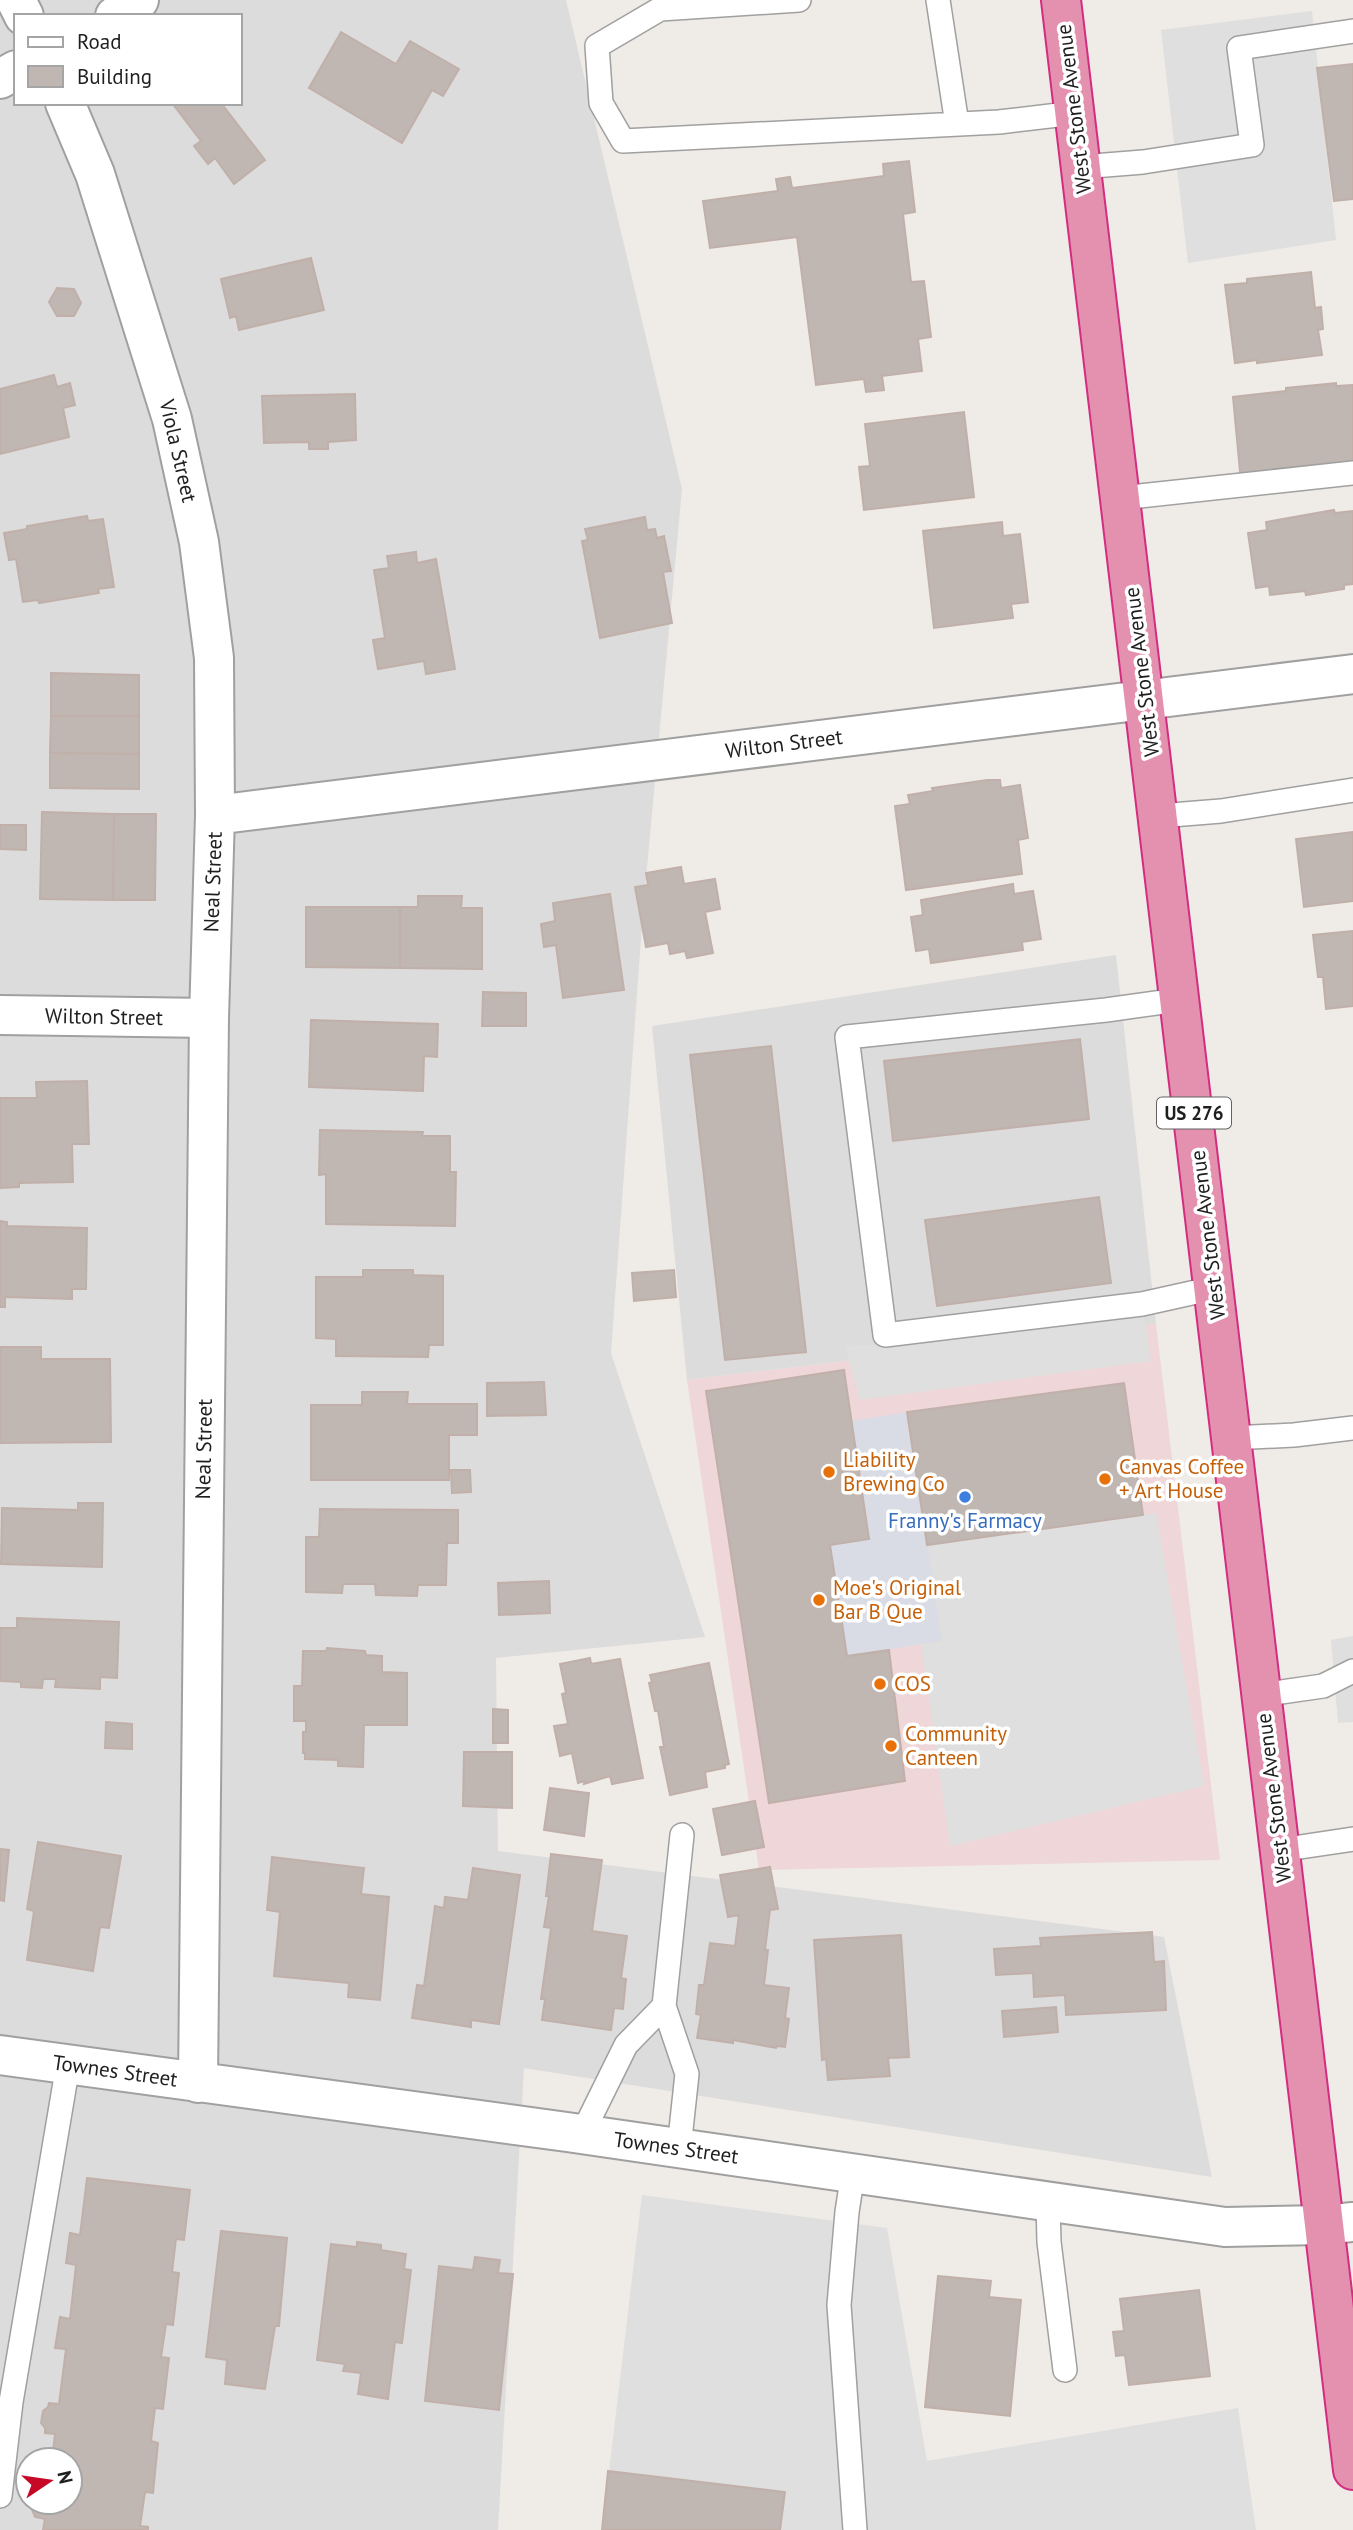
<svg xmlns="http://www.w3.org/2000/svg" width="1353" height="2530" font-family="'PT Sans',sans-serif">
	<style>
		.residential { fill: #dddcdc; fill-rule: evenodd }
		.commercial { fill: #efd6d9 }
		.parking { fill: #dfdfdf }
		.plaza { fill: #dadce5 }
		.building { fill: #c0b6b2; stroke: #c1b0a9; stroke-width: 2 }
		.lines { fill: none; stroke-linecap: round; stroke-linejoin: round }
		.lane-casing { stroke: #a0a0a0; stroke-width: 26 }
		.street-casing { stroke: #a0a0a0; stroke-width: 42 }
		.highway-casing { stroke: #d32d81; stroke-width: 42 }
		.lane { stroke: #fff; stroke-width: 23 }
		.street { stroke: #fff; stroke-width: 38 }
		.highway { stroke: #e391ae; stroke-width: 38 }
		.food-dot { fill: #e8710a; stroke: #fff; stroke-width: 2.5 }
		.shop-dot { fill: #3f7fe0; stroke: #fff; stroke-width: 2.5 }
		.labels { text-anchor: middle; stroke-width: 7; stroke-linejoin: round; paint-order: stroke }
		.shield { fill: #fff; stroke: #626262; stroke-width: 2 }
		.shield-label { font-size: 19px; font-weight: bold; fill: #1f1f1f }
		.street-label { font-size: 21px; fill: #1f1f1f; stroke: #fff }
		.food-label { font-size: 21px; fill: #c56008; stroke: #fff; text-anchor: start }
		.shop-label { font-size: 21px; fill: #366cbe; stroke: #fff }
	</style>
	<rect width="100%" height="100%" fill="#efebe6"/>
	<!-- residential -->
	<path class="residential" d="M0,0H566L682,489L643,911L611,1353L705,1637L496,1658L498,1851L1164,1937L1212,2177L524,2068L498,2530H0ZM16,16H240V103H16ZM28,2460H70V2502H28Z
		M1116,955L1156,1324L687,1380L652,1026Z"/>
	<!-- commercial -->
	<path class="commercial" d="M1156,1324L1220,1860L759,1870L687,1380Z"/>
	<!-- parking -->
	<path class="parking" d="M1312,11L1336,240L1188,263L1161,30Z
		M1143,1310L1151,1361L860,1400L845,1346L899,1343Z
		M1156,1513L1204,1786L950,1846L921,1644L942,1641L927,1545Z
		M1353,1636V1722L1338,1723L1331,1640Z
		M642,2195L887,2228L927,2461L1238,2408L1256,2530H602Z"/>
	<!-- plaza -->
	<path class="plaza" d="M907,1412L942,1641L847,1656L830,1545L869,1539L851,1421Z"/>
	<!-- building -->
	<path class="building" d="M341,32L396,64L410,41L459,69L443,96L432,90L402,143L309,88Z
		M1353,64V199L1334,201L1317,68Z
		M172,103H221L265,160L234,184L215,158L208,164L194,146L201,141Z
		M909,161L915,212L903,214L911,282L924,281L931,337L918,339L922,371L882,376L884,390L866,392L864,379L816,385L797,237L710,248L703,201L778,191L776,179L790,177L792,188L884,176L883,164Z
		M311,258L324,310L239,330L236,316L230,318L221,279Z
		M1311,272L1315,308L1321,307L1323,329L1318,330L1322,355L1257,363V360L1235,363L1225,285L1247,283V279Z
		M57,288L74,289L81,303L74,316H57L49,302Z
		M54,375L57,387L70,383L75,405L63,408L69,437L0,454V389Z
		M1336,383V386L1353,385V470L1241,482L1233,397L1286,391V388Z
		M355,394L356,440L328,442V449H309V442L264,443L262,396Z
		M964,412L974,497L864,510L859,467L870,466L865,424Z
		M1334,510L1335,513L1353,511V584L1344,585V589L1306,595L1305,591L1270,595L1269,586L1256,588L1248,533L1267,530L1266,522Z
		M87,516L88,521L103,519L114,587L98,589L99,593L39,603L38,600L23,602L16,559L9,560L4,533L27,529V526Z
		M645,517L647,530L655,529L657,538L664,536L671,571L663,572L672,623L600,638L582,541L588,540L585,529Z
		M1002,522L1003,536L1020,534L1028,602L1011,604L1013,618L934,628L923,531Z
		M416,552L417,563L436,559L455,669L426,674L424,661L378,669L373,640L385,638L374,570L389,568L387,556Z
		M51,673L139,675V716H51Z
		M51,716H139V754L50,753Z
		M50,753L139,754V789L50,788Z
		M987,780H1000L1001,788L1020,785L1028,838L1018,840L1022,874L906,890L895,806L910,804L908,795L933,791L932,788Z
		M42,812L114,814L113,900L40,899Z
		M114,814H156L155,900H113Z
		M0,825H26V850L0,849Z
		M1353,832V901L1304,907L1296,839Z
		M681,867L684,884L715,879L720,909L705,912L713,953L687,958L685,951L670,954L668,943L646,947L635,887L648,885L646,873Z
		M1013,884L1014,894L1033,891L1041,939L1022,942L1023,950L931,963L929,949L916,951L911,917L923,915L921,900Z
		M610,894L624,990L563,998L556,945L544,947L541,924L555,921L553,903Z
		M418,896H462L461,908H482V969L400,968V907H418Z
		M306,907H400V968L306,967Z
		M1353,931V1006L1326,1009L1323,977H1318L1313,935Z
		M483,992L526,993V1026H482Z
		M311,1020L438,1024L437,1057L424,1056L423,1091L309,1087Z
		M1080,1039L1089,1119L893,1141L884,1061Z
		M771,1046L806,1352L725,1360L690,1055Z
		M87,1081L89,1144H72L73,1182L19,1183V1187L0,1188V1098H37L36,1082Z
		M320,1130L423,1132L422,1136H450V1172H456L455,1226L326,1224V1174L319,1175Z
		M1099,1197L1111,1283L937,1306L925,1220Z
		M0,1221L7,1222V1226L87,1228L86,1289H72V1299L5,1297V1307H0Z
		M363,1270H413V1275L443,1276V1345H429L428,1357L336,1356V1339L316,1338V1277H363Z
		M674,1270L676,1297L634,1301L632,1273Z
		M0,1347H41V1359H110L111,1442L0,1443Z
		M844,1370L869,1539L830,1545L847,1656L889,1650L905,1781L769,1803L706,1391Z
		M544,1382L546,1415L487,1416V1383Z
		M1124,1383L1143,1515L927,1545L907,1412Z
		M362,1392H408L407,1404H477V1435H449V1480H311V1405H362Z
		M451,1470H470L471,1492L452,1493Z
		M78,1503H103L102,1567L1,1564L2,1508L78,1510Z
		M320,1509L458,1510V1543H447L446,1585H418L417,1596L376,1595L375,1584H343L342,1593L306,1592V1537H319Z
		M549,1581L550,1613L499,1615L498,1583Z
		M17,1618L119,1622L117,1678L100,1677V1689L55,1687L56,1679H43L42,1688L21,1687V1682L0,1681V1628H17Z
		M327,1648L365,1651L366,1655L382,1656V1672L407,1673V1725H364L363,1767L338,1766V1760L305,1759V1753H303V1732H306V1721H294V1686H302L303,1651H326Z
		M590,1658L591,1664L620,1659L643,1778L612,1784L610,1776L584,1784L585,1781L578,1783L572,1753L560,1756L554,1726L568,1724L562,1694L566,1693L560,1664Z
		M709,1663L729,1764L725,1765V1768L705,1772L707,1787L670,1795L660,1747H664L658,1711H655L649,1683L652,1682L650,1675Z
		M493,1709L508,1710V1743H493Z
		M106,1722L132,1724V1749L105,1748Z
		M464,1752H512V1808L463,1806Z
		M550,1788L589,1793L584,1836L544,1830Z
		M755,1801L764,1847L722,1855L713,1809Z
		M38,1842L121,1856L109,1928L100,1927L93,1971L27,1960L34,1911L27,1909Z
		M0,1849L9,1850L4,1901L0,1900Z
		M551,1854L602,1860L592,1931L627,1936L621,1978L626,1979L623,2009L614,2008L611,2030L542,2020L545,1999H541L551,1928L544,1927L549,1896H546Z
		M272,1857L364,1868L361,1894L389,1897L380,2000L348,1997L349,1983L274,1976L280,1912L267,1910Z
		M770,1867L778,1909L770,1910L765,1950H768L764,1985L789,1988L785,2018L789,2019L785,2047L777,2046L776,2048L733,2040V2043L697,2038L701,2015L696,2014L699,1985H704L710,1943L735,1946L739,1915L728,1917L720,1875Z
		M473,1868L520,1875L499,2024L471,2020V2027L412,2018L417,1985L424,1986L435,1906L444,1908L445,1897L468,1900Z
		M1152,1932L1154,1962L1164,1961L1166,2010L1066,2015L1065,1995L1034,1997L1033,1973L996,1975L994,1949L1041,1946L1040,1938Z
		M901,1935L909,2057L888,2058L890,2076L828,2080L826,2059L822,2060L814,1940Z
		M1056,2007L1058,2032L1004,2037L1002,2011Z
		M87,2178L190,2190L184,2240L176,2239L172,2272L179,2273L173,2325L166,2324L161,2357L169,2358L163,2409L155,2408L151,2441L158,2443L153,2493L145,2492L140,2526L148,2527V2530H43L45,2519L35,2517L31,2507V2502H70V2460H52L55,2434L45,2433V2428L41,2423L43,2411L48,2407L49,2403L59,2404L66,2349L55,2348L60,2317L70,2319L76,2265L66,2263L70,2233L80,2235Z
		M221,2231L287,2238L279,2326H275L265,2389L225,2384L227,2360L206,2357Z
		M357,2242L381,2245V2250L406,2254L404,2269L411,2270L402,2343L395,2342L388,2399L358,2394L361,2373L343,2371L345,2364L317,2360L331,2244L357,2247Z
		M475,2257L500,2260L498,2273L513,2274L499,2410L425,2401L439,2266L473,2270Z
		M938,2276L991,2281L989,2297L1021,2300L1010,2416L925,2407Z
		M1199,2290L1210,2376L1129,2385L1125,2355L1116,2356L1113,2332L1124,2331L1120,2299Z
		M608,2471L785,2492L780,2530H602Z"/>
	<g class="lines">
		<defs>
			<path id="lane" d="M799,0L660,9L597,46L601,103L623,141L999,122L1075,113
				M938,0L957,124
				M1081,167L1143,162L1252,145L1239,48L1353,31
				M1121,498L1353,473
				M1159,816L1221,811L1353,790
				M1178,1000L1106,1010L847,1037L885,1335L1142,1304L1214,1288
				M1232,1438L1294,1435L1353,1428
				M1261,1695L1323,1686L1353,1671
				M1280,1850L1353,1839
				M664,2006L687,2074L679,2148
				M582,2134L626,2045L664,2006L682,1835
				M853,2173L847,2212L839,2305L855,2530
				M1048,2202L1049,2242L1065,2370
				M0,2496L11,2402L68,2065"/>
			<path id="street" d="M16,0L24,16
				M115,16L139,0
				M0,79L16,70
				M65,103L95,174L172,419L199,542L214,658L215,815L209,1018L198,2083
				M215,815L1353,674
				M0,1015L209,1018
				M0,2055L567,2132L1225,2227L1323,2225L1353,2222"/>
			<path id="highway" d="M1061,0L1353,2470"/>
		</defs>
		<!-- lane casing -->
		<use href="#lane" class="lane-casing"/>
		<!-- street casing -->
		<use href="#street" class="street-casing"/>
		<!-- highway casing -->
		<use href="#highway" class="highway-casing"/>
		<!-- lane -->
		<use href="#lane" class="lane"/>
		<!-- street -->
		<use href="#street" class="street"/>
		<!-- highway -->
		<use href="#highway" class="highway"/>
	</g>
	<!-- markers -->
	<g class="food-dot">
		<circle cx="829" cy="1472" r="7"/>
		<circle cx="1105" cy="1479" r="7"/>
		<circle cx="819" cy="1600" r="7"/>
		<circle cx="880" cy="1684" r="7"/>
		<circle cx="891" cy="1746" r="7"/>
	</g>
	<circle class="shop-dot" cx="965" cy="1497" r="7"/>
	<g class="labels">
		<!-- shield labels -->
		<rect class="shield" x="1157" y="1097.5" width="74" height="31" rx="5"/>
		<g class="shield-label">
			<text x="1194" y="1120">US 276</text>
		</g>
		<!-- street labels -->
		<g class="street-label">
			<text transform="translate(1074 109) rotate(-97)" y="7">West Stone Avenue</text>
			<text transform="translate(178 451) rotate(77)" y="7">Viola Street</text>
			<text transform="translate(1142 672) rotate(-97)" y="7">West Stone Avenue</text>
			<text transform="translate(784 744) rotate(-7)" y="7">Wilton Street</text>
			<text transform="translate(213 882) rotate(-88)" y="7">Neal Street</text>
			<text transform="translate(104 1017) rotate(1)" y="7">Wilton Street</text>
			<text transform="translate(1208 1235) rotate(-97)" y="7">West Stone Avenue</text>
			<text transform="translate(204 1449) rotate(-89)" y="7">Neal Street</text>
			<text transform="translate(1274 1798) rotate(-97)" y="7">West Stone Avenue</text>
			<text transform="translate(115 2071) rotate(8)" y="7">Townes Street</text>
			<text transform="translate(676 2148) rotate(8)" y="7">Townes Street</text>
		</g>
		<!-- food labels -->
		<g class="food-label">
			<text x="843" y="1467">Liability<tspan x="843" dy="24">Brewing Co</tspan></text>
			<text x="1119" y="1474">Canvas Coffee<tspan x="1119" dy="24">+ Art House</tspan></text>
			<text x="833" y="1595">Moe's Original<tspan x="833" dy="24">Bar B Que</tspan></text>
			<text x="894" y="1691">COS</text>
			<text x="905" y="1741">Community<tspan x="905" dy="24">Canteen</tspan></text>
		</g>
		<!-- shop labels -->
		<g class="shop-label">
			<text x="965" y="1528">Franny's Farmacy</text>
		</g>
	</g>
	<!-- legend -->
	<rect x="14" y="14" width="228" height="91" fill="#ffffff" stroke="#a5a5a5" stroke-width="2"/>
	<rect x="28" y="37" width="35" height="10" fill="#ffffff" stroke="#a5a5a5" stroke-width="2"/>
	<text x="77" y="49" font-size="21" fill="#1f1f1f">Road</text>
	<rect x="28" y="66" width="35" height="21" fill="#c0b6b2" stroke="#a5a5a5" stroke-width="2"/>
	<text x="77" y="84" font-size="21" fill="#1f1f1f">Building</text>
	<!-- north arrow -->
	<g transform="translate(49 2481) rotate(77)"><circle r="33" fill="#ffffff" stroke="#a5a5a5" stroke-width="2"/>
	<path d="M0-5L12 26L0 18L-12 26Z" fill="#c50927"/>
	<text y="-10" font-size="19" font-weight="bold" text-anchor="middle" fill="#1f1f1f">N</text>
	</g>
</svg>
